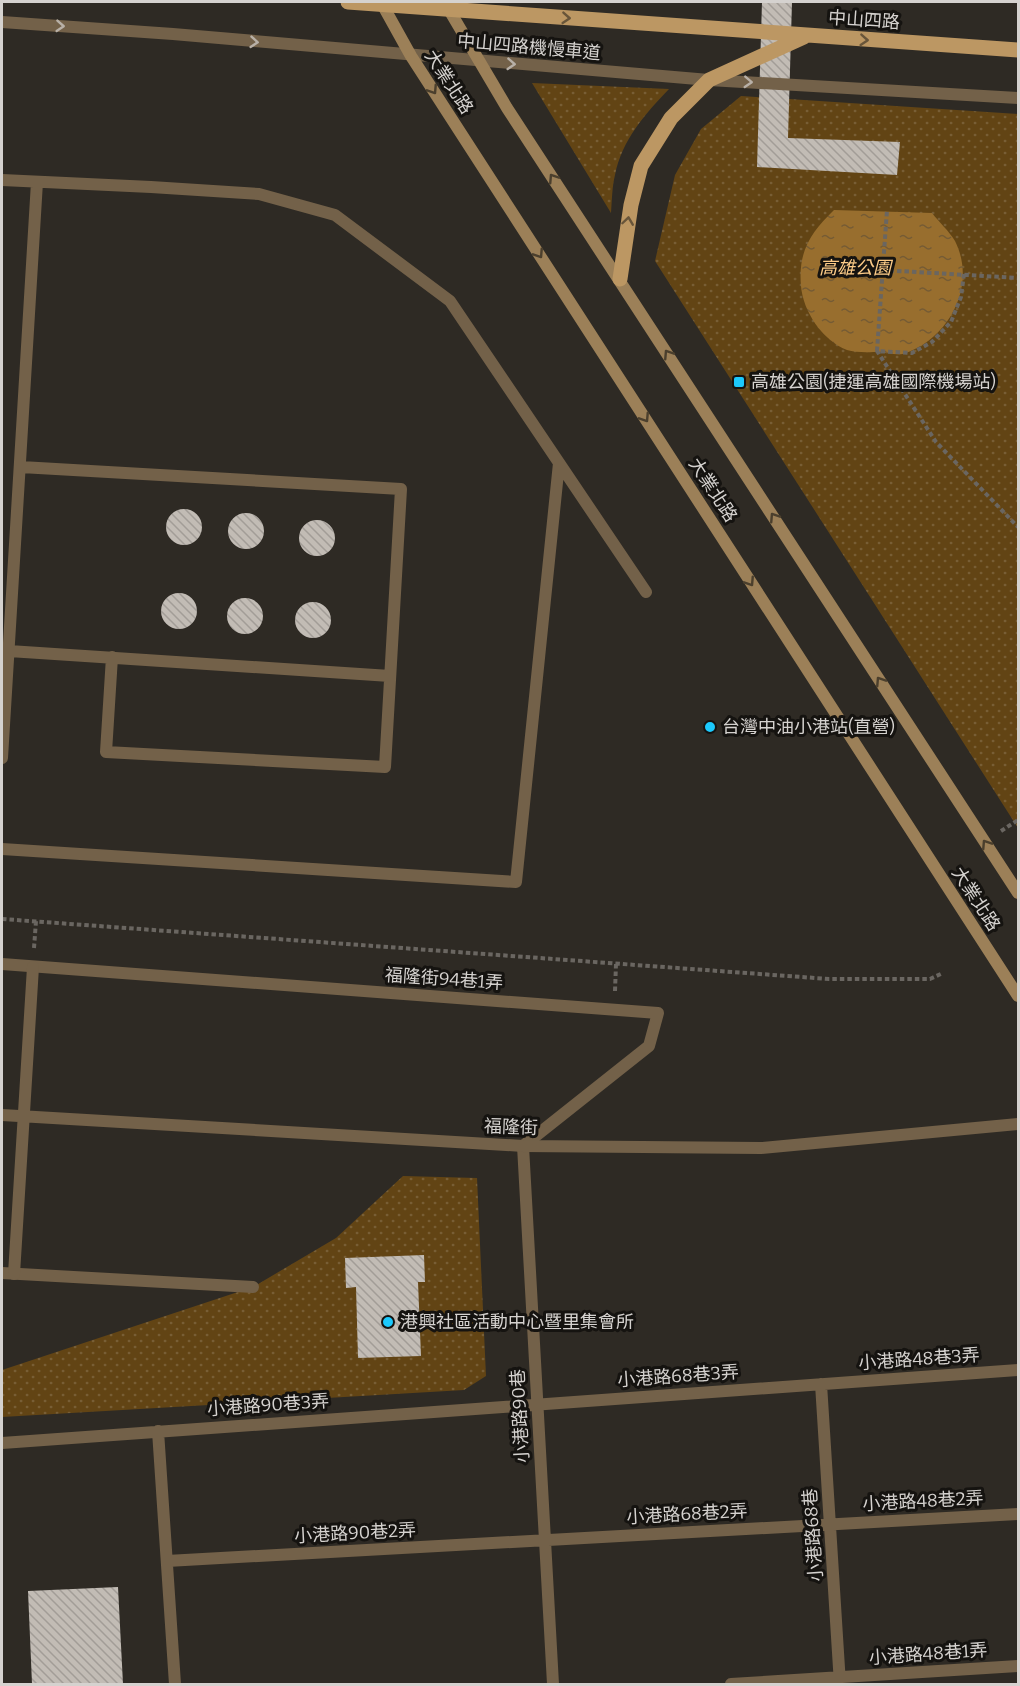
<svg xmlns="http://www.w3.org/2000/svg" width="1020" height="1686" font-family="Bitter,'Noto Sans TC',serif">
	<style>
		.grass { fill: url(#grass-dots) }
		.water { fill: url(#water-ripples) }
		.building { fill: url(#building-back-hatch) }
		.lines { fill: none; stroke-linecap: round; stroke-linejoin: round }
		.path { stroke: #6a6661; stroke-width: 4; stroke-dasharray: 4.5 3; stroke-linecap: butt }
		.lane { stroke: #736149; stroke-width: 12 }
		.street { stroke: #736149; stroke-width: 12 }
		.secondary { stroke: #9c8058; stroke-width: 12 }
		.primary { stroke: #bc9763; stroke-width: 15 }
		.oneway { stroke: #68553a }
		.oneway2 { stroke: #b8b0a7 }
		.oneway3 { stroke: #4b3f2d }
		.poi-dot { fill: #1cc9fc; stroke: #151310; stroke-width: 2 }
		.labels { text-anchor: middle; stroke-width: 6; stroke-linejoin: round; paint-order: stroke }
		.street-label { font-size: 18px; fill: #d5d2cf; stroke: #151310 }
		.park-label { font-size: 18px; font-style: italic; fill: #fdcc88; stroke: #151310 }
		.poi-label { font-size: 18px; fill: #d5d2cf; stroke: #151310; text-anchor: start }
	</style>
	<defs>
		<pattern id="grass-dots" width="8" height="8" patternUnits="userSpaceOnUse" patternTransform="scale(1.5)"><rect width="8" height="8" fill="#624414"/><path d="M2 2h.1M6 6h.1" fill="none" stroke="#785e35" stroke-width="1.8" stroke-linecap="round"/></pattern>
		<pattern id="water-ripples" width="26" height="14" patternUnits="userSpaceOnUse" patternTransform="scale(1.5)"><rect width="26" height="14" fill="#986e2e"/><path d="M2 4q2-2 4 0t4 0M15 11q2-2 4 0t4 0" fill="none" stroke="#755b34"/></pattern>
		<pattern id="building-back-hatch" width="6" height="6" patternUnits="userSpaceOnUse" patternTransform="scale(1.5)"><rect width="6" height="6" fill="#c2bcb5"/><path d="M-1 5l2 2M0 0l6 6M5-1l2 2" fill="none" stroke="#a29d97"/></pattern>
	</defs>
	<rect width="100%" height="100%" fill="#2e2a24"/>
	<!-- grass -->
	<path class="grass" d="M532,83L669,89C645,114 622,140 615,175C612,187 612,200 611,213Z
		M741,96L1018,114V828L655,261L675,175L701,129Z
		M403,1176L477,1178L486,1376L464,1390L2,1417V1370L253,1287L336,1238Z"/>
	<!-- water -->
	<path class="water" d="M834,210L932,213C939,222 949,231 955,241C977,285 950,337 906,353C899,356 887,353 879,352C870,352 856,353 847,350C822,340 803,311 801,286C798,252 810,233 834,210Z"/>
	<!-- building -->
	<path class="building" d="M762,2H792L788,138L900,142L897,175L757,167Z
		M166 527a18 18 0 1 1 36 0a18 18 0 1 1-36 0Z
		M228 531a18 18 0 1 1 36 0a18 18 0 1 1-36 0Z
		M299 538a18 18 0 1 1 36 0a18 18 0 1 1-36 0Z
		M161 611a18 18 0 1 1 36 0a18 18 0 1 1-36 0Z
		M227 616a18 18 0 1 1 36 0a18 18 0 1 1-36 0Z
		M295 620a18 18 0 1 1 36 0a18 18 0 1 1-36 0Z
		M424,1255L425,1282H418L421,1356L358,1358L356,1287L346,1288L345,1258Z
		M118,1587L123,1684H32L28,1591Z"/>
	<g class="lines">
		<!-- path -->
		<path class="path" d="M882,270L1018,278
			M964,274L961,297L951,322L932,342L912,353L877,351L936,442L1018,527
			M877,351L887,210
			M1001,831L1018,820
			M2,919L829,979H930L943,973
			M34,948L36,921
			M615,991L616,964"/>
		<!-- lane -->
		<path class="lane" d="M2,22L173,34L709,80L1018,98
			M2,180L151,187L259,194L335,215L450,301L646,592
			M21,467L401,489L385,767L106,752L112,657
			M9,651L390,676
			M2,758L37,182
			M2,849L516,882L559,463
			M2,964L658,1013L649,1046L523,1146L553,1684
			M2,1273L253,1287
			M821,1384L840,1684
			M158,1431L175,1684
			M2,1443L1018,1370
			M167,1561L1018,1514
			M731,1684L1018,1666"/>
		<!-- street -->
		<path class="street" d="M2,1115L523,1146L761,1148L1018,1124
			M14,1274L33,967"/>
		<!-- secondary -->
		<path class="secondary" d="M381,2L411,56L1018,996
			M445,3L507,108L1018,893"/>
		<!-- primary -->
		<path class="primary" d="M348,2L1018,50
			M620,279L631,205L641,166L671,118L709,80L804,37"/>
	</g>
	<!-- one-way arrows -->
	<defs><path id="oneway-chevron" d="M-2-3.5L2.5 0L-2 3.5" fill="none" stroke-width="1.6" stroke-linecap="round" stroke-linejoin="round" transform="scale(1.5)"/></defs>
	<g class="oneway">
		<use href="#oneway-chevron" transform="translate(566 18) rotate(4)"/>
		<use href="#oneway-chevron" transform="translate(864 40) rotate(4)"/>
		<use href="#oneway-chevron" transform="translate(628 221) rotate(-82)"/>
	</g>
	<g class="oneway2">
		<use href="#oneway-chevron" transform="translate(60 26) rotate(4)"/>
		<use href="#oneway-chevron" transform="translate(254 42) rotate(5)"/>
		<use href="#oneway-chevron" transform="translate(511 64) rotate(4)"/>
		<use href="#oneway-chevron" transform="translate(748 82) rotate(3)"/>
	</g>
	<g class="oneway3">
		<use href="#oneway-chevron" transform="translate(433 90) rotate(57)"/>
		<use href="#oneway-chevron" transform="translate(553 178) rotate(-123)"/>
		<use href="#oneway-chevron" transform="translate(539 254) rotate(57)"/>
		<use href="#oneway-chevron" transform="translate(668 354) rotate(-123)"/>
		<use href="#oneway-chevron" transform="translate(645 418) rotate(57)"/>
		<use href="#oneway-chevron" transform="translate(774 517) rotate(-123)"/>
		<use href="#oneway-chevron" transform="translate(750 582) rotate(57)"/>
		<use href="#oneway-chevron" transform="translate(880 681) rotate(-123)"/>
		<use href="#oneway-chevron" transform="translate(986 844) rotate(-123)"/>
	</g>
	<!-- markers -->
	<g class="poi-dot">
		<rect x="733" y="376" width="12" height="12" rx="3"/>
		<circle cx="710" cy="727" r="6"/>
		<circle cx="388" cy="1322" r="6"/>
	</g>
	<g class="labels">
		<!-- street labels -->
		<g class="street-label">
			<text transform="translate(864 20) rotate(4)" y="6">中山四路</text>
			<text transform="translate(529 47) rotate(5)" y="6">中山四路機慢車道</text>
			<text transform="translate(449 82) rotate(57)" y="6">大業北路</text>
			<text transform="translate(713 490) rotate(57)" y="6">大業北路</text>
			<text transform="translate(976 899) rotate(57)" y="6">大業北路</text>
			<text transform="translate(444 979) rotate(4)" y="6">福隆街94巷1弄</text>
			<text transform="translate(511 1127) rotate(2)" y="6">福隆街</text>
			<text transform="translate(919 1359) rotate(-4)" y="6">小港路48巷3弄</text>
			<text transform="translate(678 1376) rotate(-4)" y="6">小港路68巷3弄</text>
			<text transform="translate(268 1405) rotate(-4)" y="6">小港路90巷3弄</text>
			<text transform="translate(520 1416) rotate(-93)" y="6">小港路90巷</text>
			<text transform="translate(923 1501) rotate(-3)" y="6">小港路48巷2弄</text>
			<text transform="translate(687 1514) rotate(-3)" y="6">小港路68巷2弄</text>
			<text transform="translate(355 1533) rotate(-3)" y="6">小港路90巷2弄</text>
			<text transform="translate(813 1535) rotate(-94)" y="6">小港路68巷</text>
			<text transform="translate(928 1654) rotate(-4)" y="6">小港路48巷1弄</text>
		</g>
		<!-- park labels -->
		<g class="park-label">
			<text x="855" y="274">高雄公園</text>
		</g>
		<!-- poi labels -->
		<g class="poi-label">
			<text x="751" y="388">高雄公園(捷運高雄國際機場站)</text>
			<text x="722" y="733">台灣中油小港站(直營)</text>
			<text x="400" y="1328">港興社區活動中心暨里集會所</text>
		</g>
	</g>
	<!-- border -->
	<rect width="1020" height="1686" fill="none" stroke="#d5d2cf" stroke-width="6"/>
</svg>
